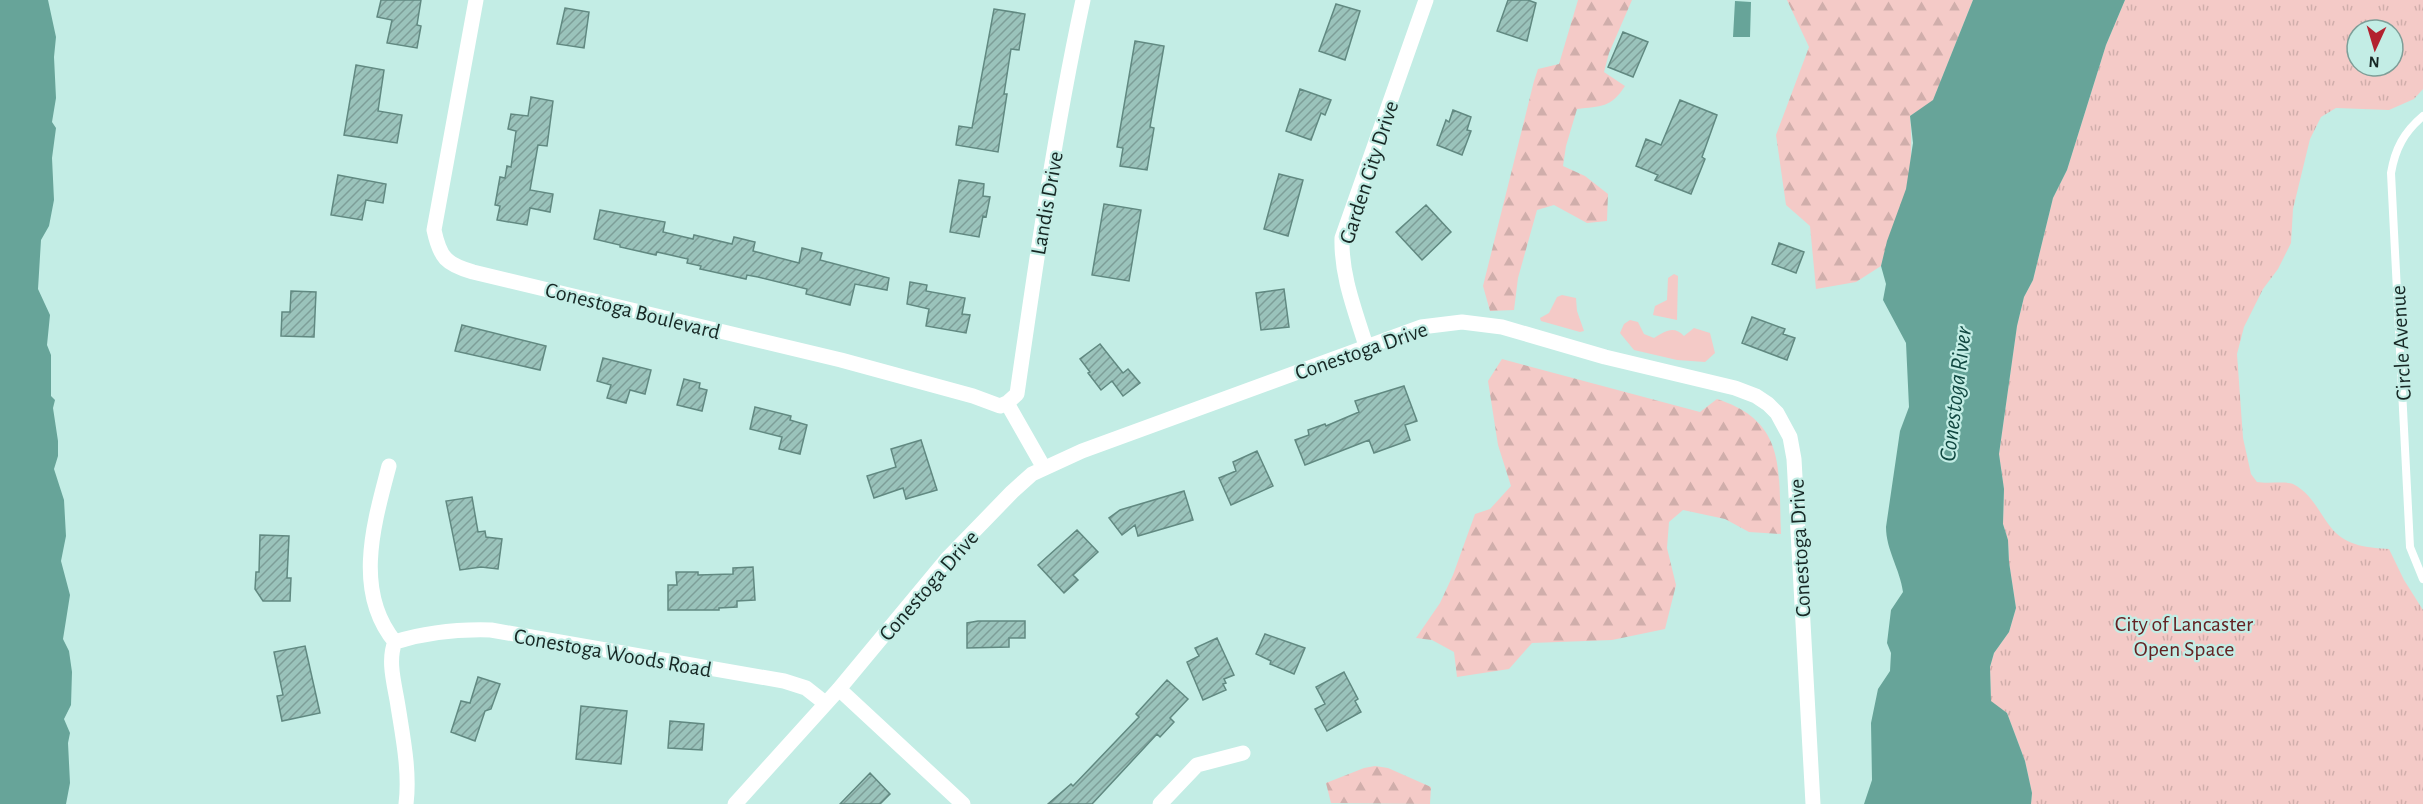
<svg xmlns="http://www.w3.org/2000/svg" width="2423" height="804" font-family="'Alegreya Sans',sans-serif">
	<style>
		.grass { fill: #f4cac7 }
		.forest { fill: url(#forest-firs) }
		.park { fill: url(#park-tufts); fill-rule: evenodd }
		.water { fill: #67a499 }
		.building { fill: url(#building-hatch); stroke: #618981; stroke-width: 1.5 }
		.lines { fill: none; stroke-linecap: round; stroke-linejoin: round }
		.lane { stroke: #fff; stroke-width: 8 }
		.street { stroke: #fff; stroke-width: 15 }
		.labels { text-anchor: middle; stroke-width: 4.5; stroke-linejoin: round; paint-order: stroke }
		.street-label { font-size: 22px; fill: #172825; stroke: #c3ede5 }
		.park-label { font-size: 22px; fill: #642223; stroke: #c3ede5 }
		.water-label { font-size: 24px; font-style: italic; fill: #114841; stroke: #c3ede5 }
	</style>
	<defs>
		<pattern id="forest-firs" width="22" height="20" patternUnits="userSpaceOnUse" patternTransform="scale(1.5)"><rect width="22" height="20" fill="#f4cac7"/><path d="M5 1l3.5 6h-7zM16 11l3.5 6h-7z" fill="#d0aeab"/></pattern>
		<pattern id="park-tufts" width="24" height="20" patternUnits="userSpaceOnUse" patternTransform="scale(1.5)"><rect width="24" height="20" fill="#f4cac7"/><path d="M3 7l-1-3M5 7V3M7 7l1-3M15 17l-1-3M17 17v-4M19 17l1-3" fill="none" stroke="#d0aeab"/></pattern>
		<pattern id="building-hatch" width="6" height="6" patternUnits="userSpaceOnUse" patternTransform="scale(1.5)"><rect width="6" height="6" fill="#9ac3bb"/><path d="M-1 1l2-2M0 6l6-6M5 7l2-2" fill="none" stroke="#7d9e98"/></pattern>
	</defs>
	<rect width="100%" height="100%" fill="#c3ede5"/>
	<!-- grass -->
	<path class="grass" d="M1674,274L1678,276L1677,320L1653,315L1655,306L1667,300L1668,278Z
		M1562,295L1576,298L1577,311L1584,331L1580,332L1541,321L1540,318L1549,313L1557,297Z
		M1630,320L1638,322L1644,334L1654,338C1665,331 1674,325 1684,336L1694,328L1710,333L1715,353L1705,362L1677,360L1634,350L1620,333L1624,324Z"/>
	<!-- forest -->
	<path class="forest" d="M1578,0H1632L1609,53L1604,72L1625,86C1611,108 1601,106 1577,109L1566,146L1563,166L1585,176L1608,194L1607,221L1587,223L1554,205L1537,210L1518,278L1514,310L1490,311L1483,286L1534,81L1538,69L1559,64Z
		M1787,0H1973L1933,101L1910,116C1912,140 1912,166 1906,190C1899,216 1887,240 1881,266L1856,282L1816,289L1810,226L1786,205L1776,135L1809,47Z
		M1502,359L1700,412L1717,399C1788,422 1778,471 1781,534L1749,532L1725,519L1683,510L1669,522L1667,548L1676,585L1665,629L1612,640L1532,643L1509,669L1457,677L1454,652L1432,640L1416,638L1440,603L1453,575L1475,514L1490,509L1511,486L1498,445L1488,381Z
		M1375,766L1388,768L1431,787L1430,804L1331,803L1326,783L1364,768Z"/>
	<!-- park -->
	<path class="park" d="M2125,0H2423V89L2414,99L2389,110L2336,108L2321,117L2310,139L2293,209L2291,243L2278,269L2263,289L2244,327L2237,354L2243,438L2251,474L2257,482C2267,484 2287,481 2293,484C2314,495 2319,514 2333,530C2347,546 2369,548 2389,549L2404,580L2423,610V804H2031L2032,793L2025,761L2007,713L1991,702L1990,667L1994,653L2009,632L2016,608L2009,562L2008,540L2003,524L2004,489L1999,454L2017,326L2024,297L2033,280L2053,198L2067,170L2106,45ZM2357,30H2393V66H2357Z"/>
	<!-- water -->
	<path class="water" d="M0,0H48L56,37L54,57L56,98L52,122L56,128L52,158L54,200L49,226L41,240L38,289L50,315L47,345L51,355V396L55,400L53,408L58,441V456L54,469L64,500L66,536L61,561L70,595L63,639L69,651L72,672L71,705L64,719L70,733L68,743L70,783L66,804H0Z
		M1973,0H2125L2106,45L2067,170L2053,198L2033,280L2024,297L2017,326L1999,454L2004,489L2003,524L2008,540L2009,562L2016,608L2009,632L1994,653L1990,667L1991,701L2007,713L2025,761L2032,793L2031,804H1864L1872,780L1871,723L1878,689L1890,671L1891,653L1887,643L1891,610L1903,592C1900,569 1886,550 1886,527L1900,431L1909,407L1906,343L1883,300L1886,284L1881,266L1887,241L1906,189L1913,143L1910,116L1933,100Z
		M1735,1L1751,2L1750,37H1733Z"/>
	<!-- building -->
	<path class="building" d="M381,0H421L417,25L421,26L417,48L387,43L392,20L377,17Z
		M1508,0H1528L1536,3L1527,41L1497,31Z
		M1336,4L1360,11L1345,60L1319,51Z
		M565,8L589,12L584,48L557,44Z
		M994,9L1025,14L1019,50L1011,49L1004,94H1007L998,152L956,145L959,126L972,128Z
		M1623,32L1648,42L1633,77L1608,67Z
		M1135,41L1164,46L1150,127L1154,128L1147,170L1120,166L1123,148L1117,147Z
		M356,65L384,70L378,111L402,115L397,143L344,135Z
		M1300,89L1331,100L1325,115L1321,113L1311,140L1286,131Z
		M531,97L553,101L547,146L538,145L530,190L553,194L550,212L530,208L527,225L497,220L500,206L495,205L500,177L505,178L507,166L511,167L516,131L508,129L511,114L528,116Z
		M1680,100L1717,115L1702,157L1705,159L1691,194L1655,180L1658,175L1636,166L1646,139L1661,145Z
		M1453,110L1471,117L1467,130L1471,131L1462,155L1437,145L1446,120L1449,122Z
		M1279,174L1303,180L1288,236L1264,229Z
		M338,175L386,184L383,203L366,200L362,220L331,215Z
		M959,180L984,184L983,196L990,197L986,217L983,216L979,237L950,232Z
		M1104,204L1141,210L1129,281L1092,275Z
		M1426,205L1451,232L1422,260L1396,232Z
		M600,210L665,222L663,232L693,239L694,235L732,244L734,237L755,242L753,251L799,263L802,248L822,253L820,260L889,278L887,290L855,284L850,305L806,294L807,289L758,277L747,275L746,279L700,269L701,266L687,263L688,259L657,252L656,255L620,247V245L594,239Z
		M1779,243L1804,252L1796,273L1772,264Z
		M910,282L927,285L926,291L965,298L962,314L970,315L966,333L926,326L929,309L907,304Z
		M1284,289L1289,327L1261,330L1256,293Z
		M291,291L316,292L314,337L281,336L282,312H290Z
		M1752,317L1785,329L1783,334L1795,338L1787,360L1742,343Z
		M462,325L546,346L540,370L455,351Z
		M1100,344L1123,373L1128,369L1140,383L1123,396L1112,381L1101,390L1088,373L1090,372L1080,359Z
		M603,358L651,370L645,394L630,390L626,403L607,398L611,385L597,381Z
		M684,379L700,383L699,388L707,390L702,411L677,405Z
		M1404,386L1417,421L1405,425L1410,440L1374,453L1369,440L1305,465L1295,440L1309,435L1308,430L1325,424L1326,426L1359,412L1355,401Z
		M755,407L791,416L790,420L807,425L800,454L779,449L782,437L750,429Z
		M921,440L937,490L906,499L903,488L874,498L867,476L896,467L891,449Z
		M1257,451L1273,486L1231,505L1219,478L1236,471L1233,462Z
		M1184,491L1193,520L1138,536L1135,525L1122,535L1109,518L1120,510Z
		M472,497L478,532L485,531L486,537L502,539L498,569L481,567L460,570L446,501Z
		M1077,530L1098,552L1073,575L1078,580L1064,593L1038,565Z
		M260,535L289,536L287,578H291L290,601H263L255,589L256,572H259Z
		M753,567L755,600L737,601V607L719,608V610H668V585H677L676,572H698V575L733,574V568Z
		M978,621H1025V638H1009V647L967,648V623Z
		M1265,634L1305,648L1294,674L1270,664L1271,661L1256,654Z
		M1217,638L1234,675L1224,679L1226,683L1223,684L1226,690L1203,700L1187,662L1199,656L1195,648Z
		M305,646L320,713L282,721L277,696L283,695L274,652Z
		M1344,672L1358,699L1355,701L1361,712L1327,731L1315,709L1325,704L1316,687Z
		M478,677L500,684L491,709L485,711L475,741L451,732L461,701L470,703Z
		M1167,680L1188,699L1170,718L1174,722L1160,737L1157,734L1092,804H1048L1071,784L1073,786L1139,717L1136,714Z
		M581,706L627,711L621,764L576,759Z
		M670,721L704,724L702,750L668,748Z
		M870,773L890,794L880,804H840Z"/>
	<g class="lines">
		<!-- lane -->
		<path class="lane" d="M2423,116C2404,132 2395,149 2391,173L2410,547L2423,579"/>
		<!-- street -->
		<path class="street" d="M476,0L434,230C440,258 446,264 473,272L841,360L973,396L1000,406L1007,403L1017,394C1036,262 1055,130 1083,0
			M1366,346C1355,310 1341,276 1342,238L1426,0
			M1007,403L1044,468
			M389,466C374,523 353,591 395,642
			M839,689L963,804
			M406,804C410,772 403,738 398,706C395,686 387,661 395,642C427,632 457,629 491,630L784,681L806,688L825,703
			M735,804L839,689L947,559L1012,492L1032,474L1082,451L1421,327L1462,322L1502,327L1605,357L1735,388L1756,396L1768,404L1777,413L1790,437L1794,459L1813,804
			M1160,804L1197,765L1243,753"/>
	</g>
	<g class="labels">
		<!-- street labels -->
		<g class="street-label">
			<text transform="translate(1368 172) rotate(-72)" y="8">Garden City Drive</text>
			<text transform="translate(1046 203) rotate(-80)" y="8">Landis Drive</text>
			<text transform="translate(633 310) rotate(14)" y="8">Conestoga Boulevard</text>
			<text transform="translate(2400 343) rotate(-93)" y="8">Circle Avenue</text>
			<text transform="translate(1361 350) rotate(-19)" y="8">Conestoga Drive</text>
			<text transform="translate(1799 548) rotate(-93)" y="8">Conestoga Drive</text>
			<text transform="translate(928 585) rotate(-49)" y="8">Conestoga Drive</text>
			<text transform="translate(613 652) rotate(10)" y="8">Conestoga Woods Road</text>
		</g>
		<!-- park labels -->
		<g class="park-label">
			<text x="2184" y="631">City of Lancaster<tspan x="2184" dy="25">Open Space</tspan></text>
		</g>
		<!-- water labels -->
		<g class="water-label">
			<text transform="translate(1955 394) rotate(-83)" y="8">Conestoga River</text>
		</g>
	</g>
	<!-- north arrow -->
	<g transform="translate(2375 48) rotate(184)"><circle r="28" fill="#c3ede5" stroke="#7e9e98" stroke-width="1.5"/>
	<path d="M0-4.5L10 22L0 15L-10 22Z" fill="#b3212f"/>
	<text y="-9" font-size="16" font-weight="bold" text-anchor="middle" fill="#172825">N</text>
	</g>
</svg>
